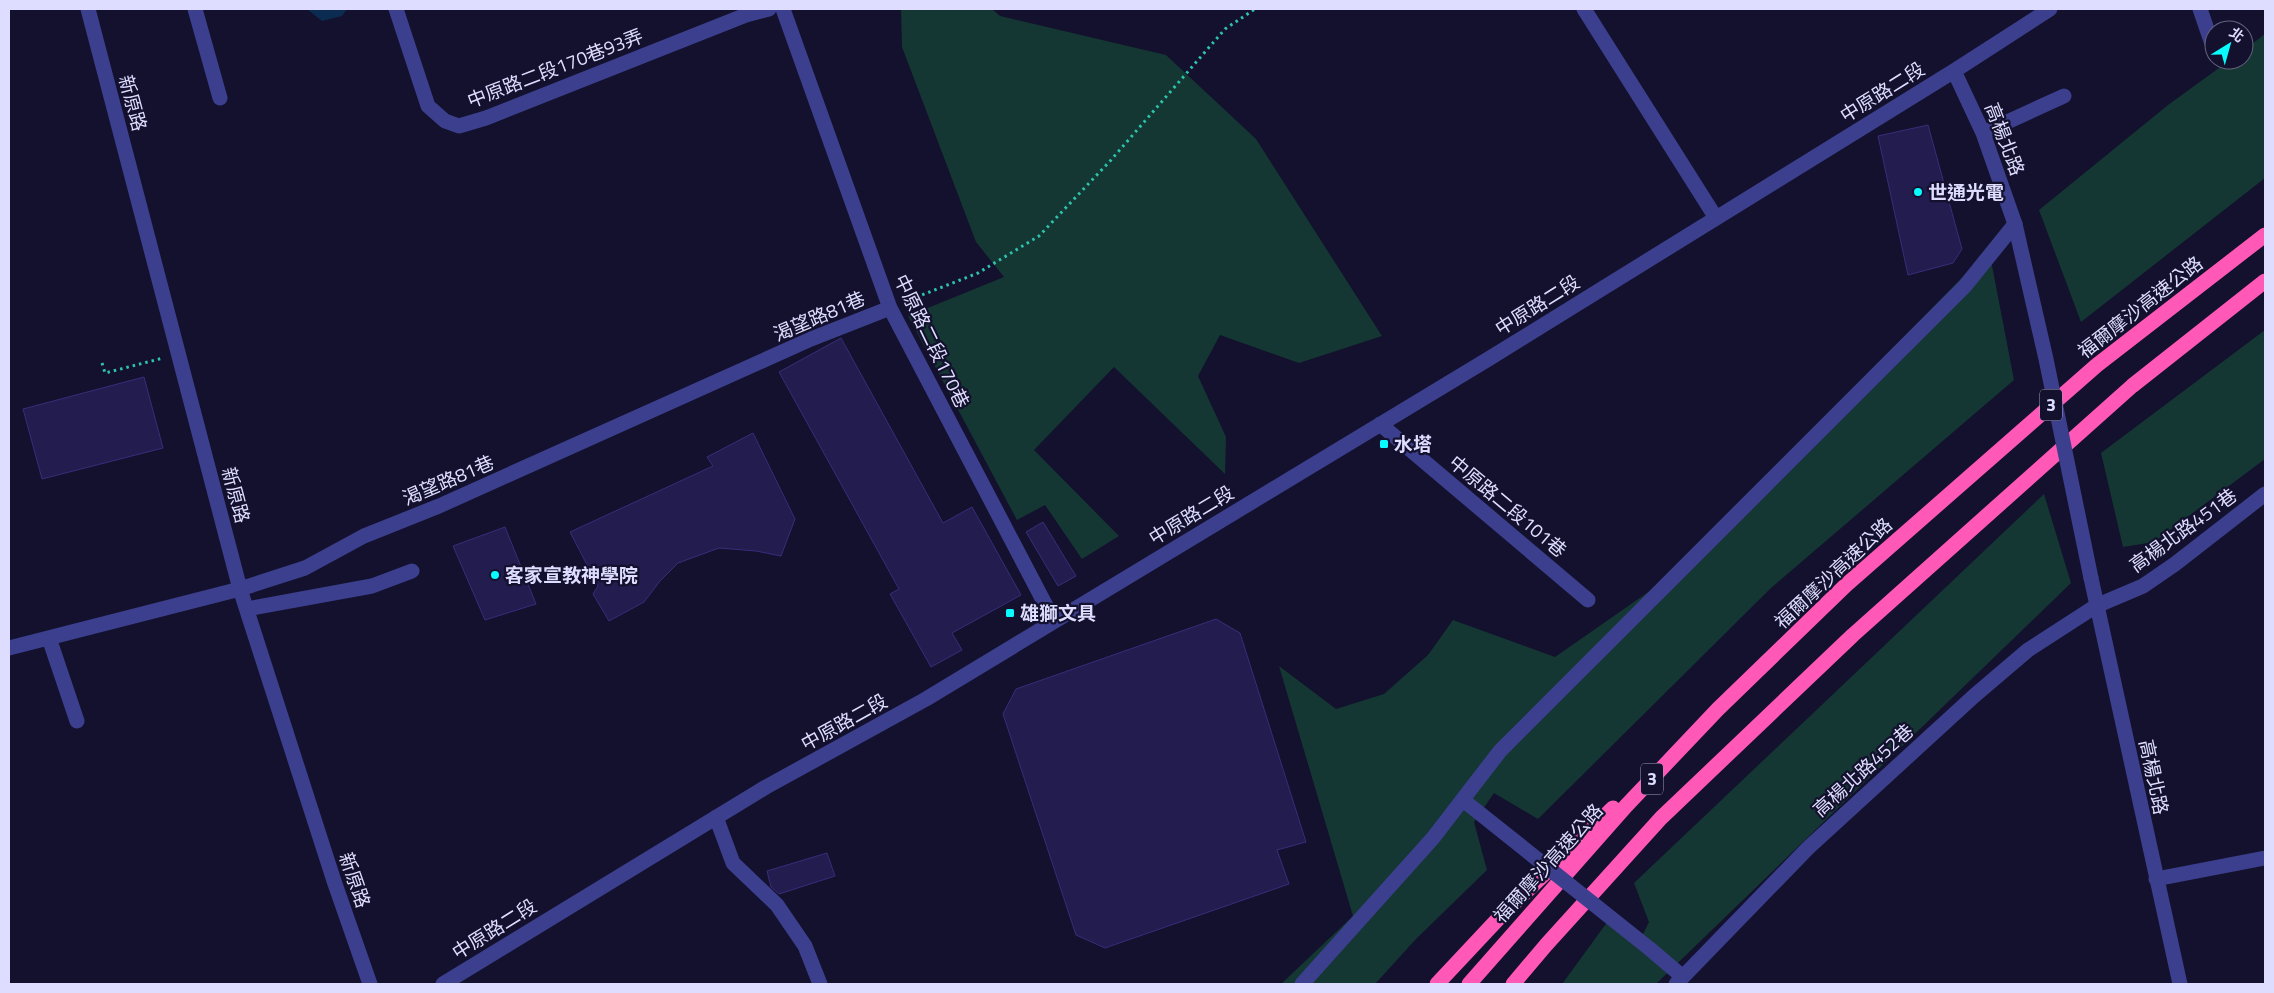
<svg xmlns="http://www.w3.org/2000/svg" width="2274" height="993" font-family="'Titillium Web','Noto Sans TC',sans-serif">
	<style>
		.green { fill: #143733 }
		.water { fill: #0c2b51 }
		.building { fill: #221c4f; stroke: #372e7b }
		.lines { fill: none; stroke-linecap: round; stroke-linejoin: round }
		.path { stroke: #2dc3ad; stroke-width: 3; stroke-dasharray: 2.5 4; stroke-linecap: butt }
		.minor { stroke: #3b3f8d; stroke-width: 15 }
		.highway { stroke: #ff58b6; stroke-width: 15 }
		.minor-bridge { stroke: #3b3f8d; stroke-width: 15 }
		.poi-dot { fill: #09fbff; stroke: #13112d; stroke-width: 2 }
		.labels { text-anchor: middle; stroke-width: 4.5; stroke-linejoin: round; paint-order: stroke }
		.shield { fill: #13112d; stroke: #a1a0c0; stroke-width: 1 }
		.shield-label { font-size: 18px; font-weight: bold; fill: #deddff }
		.street-label { font-size: 19px; fill: #deddff; stroke: #13112d }
		.poi-label { font-size: 19px; font-weight: bold; fill: #deddff; stroke: #13112d; text-anchor: start }
	</style>
	<rect width="100%" height="100%" fill="#13112d"/>
	<!-- green -->
	<path class="green" d="M901,9H992L1000,16L1166,55L1256,139L1382,336L1299,363L1220,335L1198,376L1226,437L1225,474L1114,367L1034,450L1119,536L1082,559L1045,505L1017,520L908,316L1004,277L976,242L902,47Z
		M2265,34V178L2081,322L2039,210L2168,105L2230,60H2244V50Z
		M1989,250L2014,380L1771,588L1538,819L1494,793L1474,822L1487,870L1416,939L1375,984H1281L1353,916L1279,666L1336,709L1384,694L1428,655L1453,620L1555,657L1667,579Z
		M2265,330V459L2154,542L2123,547L2101,453Z
		M2044,494L2071,583L1656,984H1562L1611,917L1643,934L1649,922L1634,883Z"/>
	<!-- water -->
	<path class="water" d="M307,9H347L342,16L322,21Z"/>
	<!-- building -->
	<path class="building" d="M1928,125L1962,249L1953,263L1908,275L1878,136Z
		M841,338L943,523L972,507L1021,595L952,633L962,650L931,667L890,594L899,589L779,372Z
		M144,377L163,448L42,479L23,409Z
		M753,433L795,519L781,556L756,551L719,548L678,563L660,581L644,602L609,621L593,594L598,586L570,532L713,466L707,457Z
		M1043,522L1076,576L1058,586L1026,532Z
		M505,527L536,604L485,620L453,546Z
		M1216,619L1240,633L1306,842L1277,850L1289,884L1105,948L1076,935L1003,714L1016,689Z
		M827,853L835,876L779,894L771,887L767,871Z"/>
	<g class="lines">
		<!-- path -->
		<path class="path" d="M904,302L978,273L1039,236L1111,160L1225,29L1255,9
			M102,363L105,373L163,358"/>
		<!-- minor -->
		<path class="minor" d="M88,9L240,589L334,881L370,984
			M195,9L220,98
			M396,9L428,106L445,121L459,126L486,118L746,15L769,9
			M783,9L890,308L1054,621
			M1584,9L1716,218
			M2200,9L2211,41
			M1983,133L2064,96
			M1380,424L1588,600
			M2091,578L2180,984
			M247,609L372,586L412,571
			M49,638L77,721
			M9,648L240,589L305,568L364,536L439,506L811,339L890,308
			M716,817L733,863L777,905L805,946L820,984
			M2156,879L2265,858
			M1650,949L1683,977
			M443,984L766,787L926,699L1490,358L1954,71L2050,9
			M1302,984L1433,838L1500,751L1965,286L2015,224L1983,133L1954,71
			M1676,984L1808,848L1974,696L2028,650L2096,606L2143,586L2175,564L2265,494"/>
		<!-- highway -->
		<path class="highway" d="M1437,984L1497,920L1613,808
			M1469,984L1626,806L1718,709L1846,585L2097,365L2265,235
			M1513,984L1546,945L1661,818L1853,635L2132,386L2265,281"/>
		<!-- minor-bridge -->
		<path class="minor-bridge" d="M2015,224L2046,359L2091,578
			M1463,800L1650,949"/>
	</g>
	<!-- markers -->
	<g class="poi-dot">
		<circle cx="1918" cy="192" r="5"/>
		<rect x="1379" y="439" width="10" height="10" rx="2.5"/>
		<circle cx="495" cy="575" r="5"/>
		<rect x="1005" y="608" width="10" height="10" rx="2.5"/>
	</g>
	<g class="labels">
		<!-- shield labels -->
		<g class="shield">
			<rect x="2040" y="389.5" width="22" height="31" rx="4"/>
			<rect x="1641" y="763.5" width="22" height="31" rx="4"/>
		</g>
		<g class="shield-label">
			<text x="2051" y="411">3</text>
			<text x="1652" y="785">3</text>
		</g>
		<!-- street labels -->
		<g class="street-label">
			<text transform="translate(555 68) rotate(-21)" y="7">中原路二段170巷93弄</text>
			<text transform="translate(1882 92) rotate(-32)" y="7">中原路二段</text>
			<text transform="translate(133 103) rotate(75)" y="7">新原路</text>
			<text transform="translate(2005 139) rotate(69)" y="7">高楊北路</text>
			<text transform="translate(1537 305) rotate(-32)" y="7">中原路二段</text>
			<text transform="translate(2140 307) rotate(-38)" y="7">福爾摩沙高速公路</text>
			<text transform="translate(819 316) rotate(-23)" y="7">渴望路81巷</text>
			<text transform="translate(932 341) rotate(64)" y="7">中原路二段170巷</text>
			<text transform="translate(448 480) rotate(-23)" y="7">渴望路81巷</text>
			<text transform="translate(236 495) rotate(75)" y="7">新原路</text>
			<text transform="translate(1508 506) rotate(40)" y="7">中原路二段101巷</text>
			<text transform="translate(1191 515) rotate(-31)" y="7">中原路二段</text>
			<text transform="translate(2183 530) rotate(-36)" y="7">高楊北路451巷</text>
			<text transform="translate(1833 573) rotate(-43)" y="7">福爾摩沙高速公路</text>
			<text transform="translate(844 722) rotate(-29)" y="7">中原路二段</text>
			<text transform="translate(1863 770) rotate(-42)" y="7">高楊北路452巷</text>
			<text transform="translate(2154 777) rotate(78)" y="7">高楊北路</text>
			<text transform="translate(1548 863) rotate(-48)" y="7">福爾摩沙高速公路</text>
			<text transform="translate(355 880) rotate(71)" y="7">新原路</text>
			<text transform="translate(494 929) rotate(-32)" y="7">中原路二段</text>
		</g>
		<!-- poi labels -->
		<g class="poi-label">
			<text x="1928" y="199">世通光電</text>
			<text x="1394" y="451">水塔</text>
			<text x="505" y="582">客家宣教神學院</text>
			<text x="1020" y="620">雄獅文具</text>
		</g>
	</g>
	<!-- border -->
	<rect width="2274" height="993" fill="none" stroke="#deddff" stroke-width="20"/>
	<!-- north arrow -->
	<g transform="translate(2229 45) rotate(37)"><circle r="24" fill="#13112d" stroke="#646381"/>
	<path d="M0-4L9 19L0 12L-9 19Z" fill="#09fbff"/>
	<text y="-8" font-size="14" font-weight="bold" text-anchor="middle" fill="#deddff">北</text>
	</g>
</svg>
